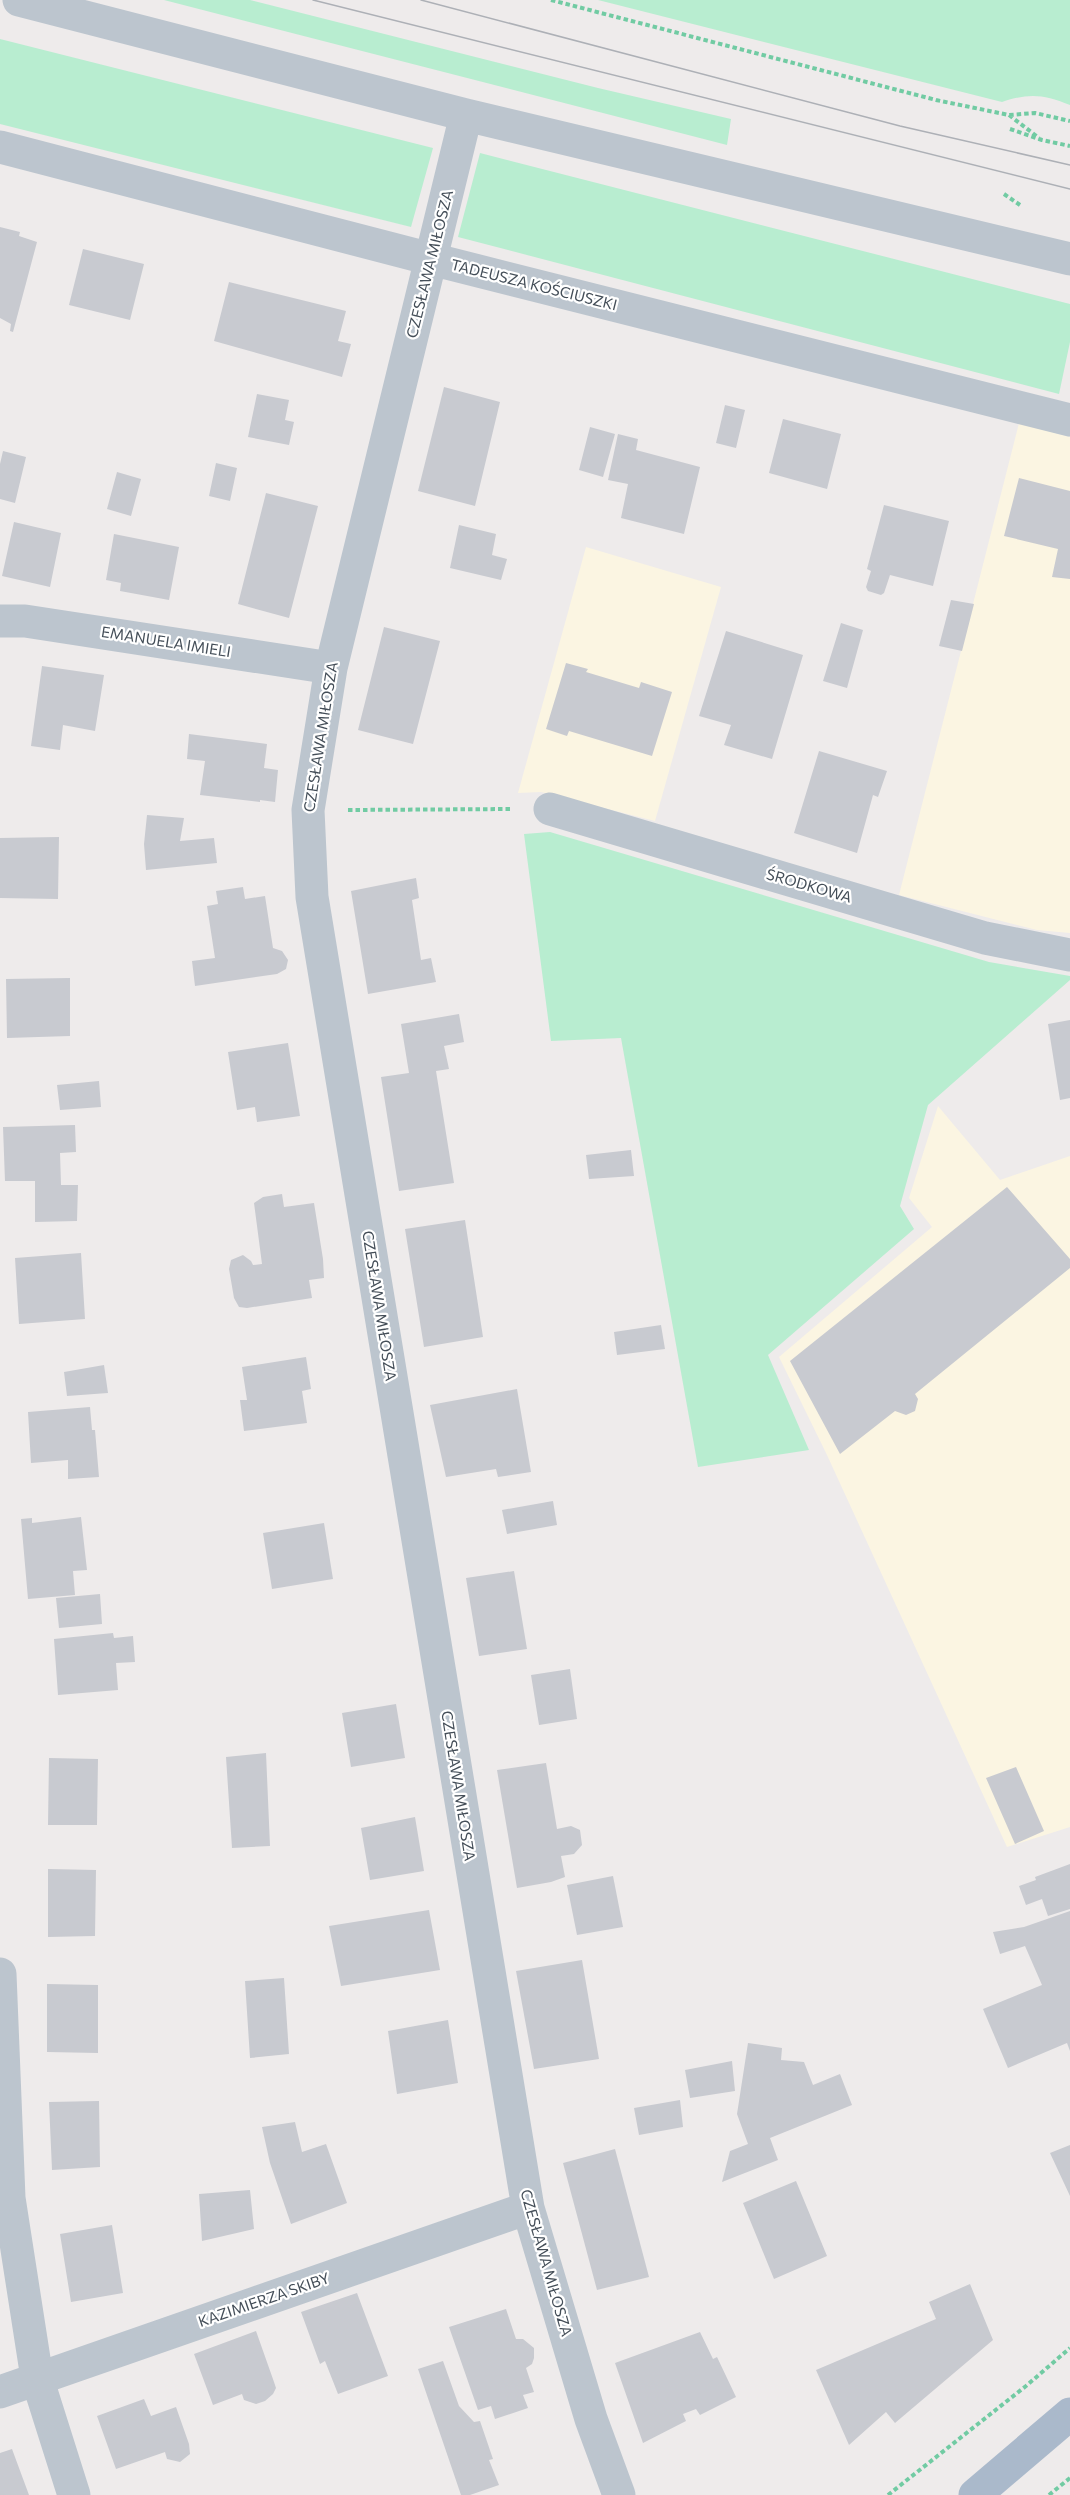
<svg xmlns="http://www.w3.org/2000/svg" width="1070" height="2495" font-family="Commissioner,sans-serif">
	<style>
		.commercial { fill: #fbf5e2 }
		.green { fill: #b8edd0 }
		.building { fill: #c8cad0 }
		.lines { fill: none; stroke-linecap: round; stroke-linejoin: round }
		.path { stroke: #71cba3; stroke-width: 4; stroke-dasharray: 4.5 3; stroke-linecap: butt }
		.minor { stroke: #bcc5ce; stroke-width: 33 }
		.major { stroke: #aab9cb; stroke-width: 33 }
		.tram { stroke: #adb0b6; stroke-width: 1.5 }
		.labels { text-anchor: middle; stroke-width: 4.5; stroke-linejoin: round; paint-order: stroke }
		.street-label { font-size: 15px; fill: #444e58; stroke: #fff }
	</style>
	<rect width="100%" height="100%" fill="#eeebeb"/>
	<!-- commercial -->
	<path class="commercial" d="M1019,423L1070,437V933L1037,930L899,895Z
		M586,547L721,587L655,821L541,792L518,793Z
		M938,1106L1000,1180L1070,1156V1827L1007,1847L827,1455L779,1357L932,1227L909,1198Z"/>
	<!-- green -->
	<path class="green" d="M164,0H250L598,88L731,119L727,145Z
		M598,0H1070V105C1043,94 1029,93 1002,102Z
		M0,39L433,148L411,227L0,124Z
		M480,153L1070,304V342L1059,394L458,237Z
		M550,832L989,962L1070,976V980L928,1105L900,1206L914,1229L768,1355L809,1450L698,1467L621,1038L551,1041L524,834Z"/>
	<!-- building -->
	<path class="building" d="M0,227L20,232L19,236L37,242L13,332L10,331L11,324L0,318Z
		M83,249L144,264L130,320L69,305Z
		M229,282L346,311L338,341L351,344L342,377L214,341Z
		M444,387L500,402L475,506L418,491Z
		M257,394L289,400L285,420L294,422L289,445L248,437Z
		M725,405L745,410L736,448L716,443Z
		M783,419L841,434L827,489L769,473Z
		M590,427L615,434L603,477L579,470Z
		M618,434L638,439L636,450L700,467L684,534L621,518L628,484L608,480Z
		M3,451L26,457L15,503L0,499V464Z
		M216,463L237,468L230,501L209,496Z
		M117,472L141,479L131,516L107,509Z
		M1019,478L1070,491V579L1052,577L1058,549L1004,536Z
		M266,493L318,506L289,618L238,604Z
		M884,505L949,521L933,586L890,575L884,593L881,595L868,591L866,587L871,571L867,569Z
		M14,522L61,533L50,587L2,576Z
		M459,525L496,534L492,555L507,559L501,580L450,568Z
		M114,534L179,547L169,600L120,591L121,583L106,580Z
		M951,600L974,604L962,651L939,646Z
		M841,623L863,630L847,688L823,681Z
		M384,627L440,641L413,744L358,730Z
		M726,631L803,655L772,759L724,745L731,725L699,716Z
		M566,663L588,669L586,672L639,688L641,682L672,692L652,756L569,731L567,736L546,729Z
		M42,666L104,675L95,731L63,725L60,750L31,746Z
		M189,734L267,744L264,768L278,770L275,802L260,800V802L200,795L205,761L187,759Z
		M819,751L887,771L878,797L873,795L857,853L794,833Z
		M147,815L184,818L180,841L214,838L217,863L146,870L144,844Z
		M59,837L58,899L0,898V838Z
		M416,878L419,898L412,900L421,960L431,958L436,982L368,994L351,891Z
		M243,887L245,899L265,896L273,948L282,951L288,960L286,969L277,974L195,986L192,961L215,958L207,906L218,904L216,891Z
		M70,978V1036L7,1038L6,979Z
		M459,1014L464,1042L444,1046L449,1069L436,1071L454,1183L399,1191L381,1077L409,1073L401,1024Z
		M1070,1020V1098L1060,1100L1048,1024Z
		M288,1043L300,1116L257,1122L255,1107L237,1110L228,1052Z
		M99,1081L101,1107L60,1110L57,1085Z
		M75,1125L76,1152L60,1153L61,1185H78L77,1221L35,1222V1181H5L3,1127Z
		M631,1150L634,1176L589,1179L586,1155Z
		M1007,1187L1070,1259V1268L915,1394L918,1399L915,1411L906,1415L895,1411L840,1454L790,1361Z
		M282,1194L284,1207L314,1203L323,1259L324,1278L309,1280L312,1298L247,1308L239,1307L234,1298L229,1269L231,1260L243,1255L251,1261L253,1265L262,1264L254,1203L263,1197Z
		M465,1220L483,1337L424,1347L405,1229Z
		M81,1253L85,1319L19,1324L15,1258Z
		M661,1325L665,1349L617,1355L614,1332Z
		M306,1357L311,1389L302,1391L307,1423L244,1431L240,1400H247L242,1367Z
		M104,1365L108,1393L67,1396L64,1372Z
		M517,1389L531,1472L498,1477L496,1469L446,1477L430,1405Z
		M90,1407L92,1430H95L99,1477L68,1479V1460L31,1463L28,1412Z
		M553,1501L557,1525L507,1534L502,1510Z
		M81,1517L87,1570L73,1571L75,1595L28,1599L21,1519L32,1518V1523Z
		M324,1523L333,1579L272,1589L263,1533Z
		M514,1571L527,1649L479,1656L466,1578Z
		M100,1594L102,1624L59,1628L56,1598Z
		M113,1633L114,1638L133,1636L135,1662L116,1663L118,1690L58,1695L54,1639Z
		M570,1669L577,1719L539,1725L531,1675Z
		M396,1704L405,1758L351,1767L342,1713Z
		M266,1753L270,1846L232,1848L226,1757Z
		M49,1758L98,1759L97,1825H48Z
		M546,1763L557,1829L571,1826L580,1830L582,1845L574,1854L561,1856L565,1877L551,1882L517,1888L497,1770Z
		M1016,1767L1044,1831L1015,1844L986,1778Z
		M415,1817L424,1871L370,1880L361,1828Z
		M1070,1864V1909L1048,1916L1042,1899L1026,1905L1019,1886L1036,1880L1035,1877Z
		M48,1869L96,1870L95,1936L48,1937Z
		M613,1876L623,1927L577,1935L567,1885Z
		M429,1910L440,1970L341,1986L329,1926Z
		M1070,1911V2051L1067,2043L1008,2068L983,2009L1042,1985L1025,1946L1000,1954L993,1932L1024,1927Z
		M582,1960L599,2059L534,2069L516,1971Z
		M284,1978L289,2054L250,2058L245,1981Z
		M47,1984L98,1985V2053L47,2052Z
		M448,2020L458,2083L397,2094L388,2031Z
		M748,2043L782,2048L781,2060L804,2062L813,2085L840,2074L852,2105L770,2138L778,2160L722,2182L730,2151L748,2144L737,2114Z
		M732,2061L735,2091L690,2098L685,2070Z
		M680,2100L683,2127L639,2135L634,2108Z
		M99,2101L100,2167L52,2170L49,2102Z
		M295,2122L302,2152L326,2144L347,2203L291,2224L270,2163L262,2127Z
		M1070,2145V2196L1050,2153Z
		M615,2149L649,2277L597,2290L563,2163Z
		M796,2181L827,2256L774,2279L743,2203Z
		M250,2190L254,2229L202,2241L199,2194Z
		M112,2225L123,2293L71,2302L60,2234Z
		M970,2284L993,2340L895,2423L886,2412L849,2445L816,2370L936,2319L929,2302Z
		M357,2293L388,2376L338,2394L325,2361L320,2364L301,2312Z
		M506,2309L516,2339H523L534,2348V2358L532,2364L526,2368L534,2392L523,2395L528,2408L495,2419L491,2406L478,2410L449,2327Z
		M256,2331L274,2382L276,2388L273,2394L265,2401L256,2404L244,2400L242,2394L213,2405L194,2354Z
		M700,2332L713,2359L717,2357L736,2397L700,2415L696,2409L683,2414L686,2421L643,2443L615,2363Z
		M443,2361L459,2406L474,2422L480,2421L493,2459L489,2460L499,2485L470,2495H461L418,2369Z
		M144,2399L151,2416L176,2407L189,2444L190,2454L180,2462L167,2459L165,2452L116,2469L97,2416Z
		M12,2449L29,2495H0V2453Z"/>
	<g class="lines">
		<!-- path -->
		<path class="path" d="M551,0L936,100L1009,115L1035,113L1070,121
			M1009,115L1039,138
			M1010,129L1042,140L1070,146
			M1004,194L1020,205
			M348,810L512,809
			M888,2495L1026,2386L1070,2348
			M1049,2495L1070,2478"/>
		<!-- minor -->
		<path class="minor" d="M19,0L466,115L1070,259
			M466,115L331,668L308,810L312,897L528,2208L591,2419L619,2495
			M0,147L431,259L1070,420
			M0,621H25L331,668
			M550,809L985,938L1070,955
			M0,1974L9,2198L37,2378L74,2495
			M0,2392L528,2208"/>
		<!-- major -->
		<path class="major" d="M975,2495L1070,2414"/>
		<!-- tram -->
		<path class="tram" d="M313,0L1070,189
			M421,0L900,126L1070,165"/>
	</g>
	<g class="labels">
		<!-- street labels -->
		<g class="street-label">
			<text transform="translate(430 264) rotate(-76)" y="5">CZESŁAWA MIŁOSZA</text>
			<text transform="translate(534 285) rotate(14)" y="5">TADEUSZA KOŚCIUSZKI</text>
			<text transform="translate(166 642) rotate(9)" y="5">EMANUELA IMIELI</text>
			<text transform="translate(321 737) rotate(-81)" y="5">CZESŁAWA MIŁOSZA</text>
			<text transform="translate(809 886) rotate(16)" y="5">ŚRODKOWA</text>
			<text transform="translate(379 1306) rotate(81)" y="5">CZESŁAWA MIŁOSZA</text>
			<text transform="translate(458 1786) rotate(81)" y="5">CZESŁAWA MIŁOSZA</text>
			<text transform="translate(546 2263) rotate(74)" y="5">CZESŁAWA MIŁOSZA</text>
			<text transform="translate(264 2300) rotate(-19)" y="5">KAZIMIERZA SKIBY</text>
		</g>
	</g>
</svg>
